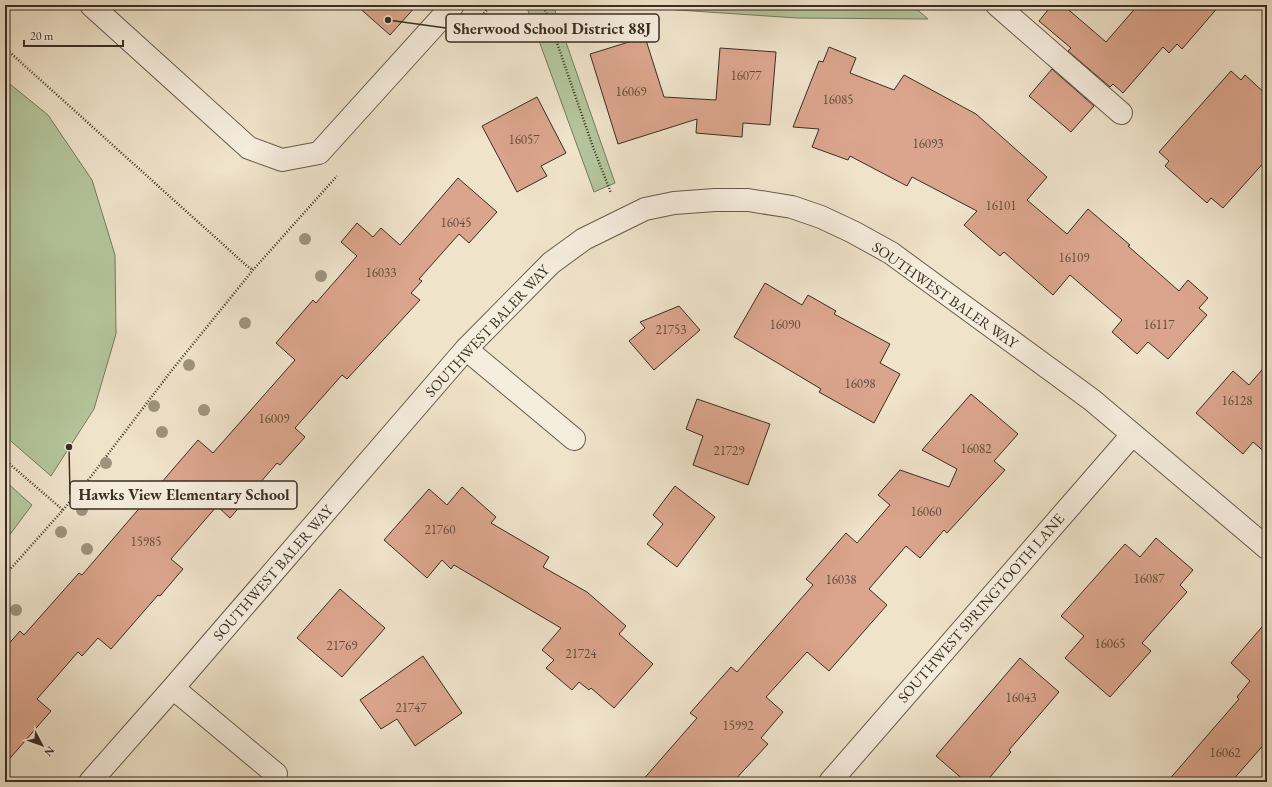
<svg xmlns="http://www.w3.org/2000/svg" width="1272" height="787" font-family="'EB Garamond',serif">
	<style>
		.green { fill: #b4c59b; stroke: #767a5e }
		.building { fill: #dba58d; stroke: #392e22 }
		.lines { fill: none; stroke-linecap: round; stroke-linejoin: round }
		.minor-casing { stroke: #665b4c; stroke-width: 24 }
		.path { stroke: #392e22; stroke-width: 2.5; stroke-dasharray: 1 2; stroke-linecap: butt }
		.minor { stroke: #f5eddd; stroke-width: 22 }
		.tree { fill: #9c947e }
		.labels { text-anchor: middle; stroke-width: 3; stroke-linejoin: round; paint-order: stroke }
		.number-label { font-size: 13px; fill: #624c3d }
		.street-label { font-size: 15px; fill: #392e22; stroke: #f5eddd }
		.leader { fill: none; stroke: #392e22; stroke-width: 1.5 }
		.callout-dot { fill: #392e22; stroke: #f5eddd; stroke-width: 1.5 }
		.callout { fill: #f5eddd; stroke: #392e22; stroke-width: 1.5 }
		.callout-label { font-size: 16px; text-anchor: middle; font-weight: bold; fill: #392e22 }
	</style>
	<rect width="100%" height="100%" fill="#efe3ca"/>
	<filter id="stains"><feTurbulence type="fractalNoise" baseFrequency=".005" numOctaves="4"/><feColorMatrix values="0 0 0 0 .2 0 0 0 0 .09 0 0 0 0 .02 0 0 0 .5 -.17"/></filter>
	<radialGradient id="worn" r=".72"><stop offset=".6" stop-color="#630" stop-opacity="0"/><stop offset="1" stop-color="#630" stop-opacity=".3"/></radialGradient>
	<!-- green -->
	<path class="green" d="M526,5H553L615,183L594,192Z
		M633,5H912L928,19L797,18L678,10Z
		M5,80L48,115L92,180L115,255L116,334L94,409L51,476L5,436Z
		M5,481L32,505L5,541Z"/>
	<!-- building -->
	<path class="building" d="M356,5H417L390,35Z
		M1052,5H1063L1106,42L1138,5H1220L1182,49L1177,44L1169,53L1163,47L1123,93L1113,84L1110,87L1068,51L1071,48L1039,21Z
		M645,37L664,97L716,100L720,48L776,52L770,125L743,123L742,137L696,133L697,119L618,144L590,54Z
		M829,47L856,58L850,73L894,90L904,75L976,114L1047,177L1027,200L1067,234L1088,209L1130,245L1128,246L1179,291L1188,280L1208,298L1199,308L1207,315L1168,359L1148,342L1137,354L1112,332L1122,320L1070,275L1053,295L1004,252L1000,256L964,225L977,211L912,177L907,186L850,156L848,160L812,147L819,129L793,127L819,61L823,62Z
		M1052,69L1094,106L1071,132L1029,96Z
		M1231,71L1241,80L1245,75L1267,95V159L1223,208L1211,198L1207,203L1165,166L1169,161L1159,152Z
		M537,97L566,153L541,166L547,176L517,192L482,126Z
		M458,178L497,212L469,243L459,234L419,279L422,281L411,293L420,300L347,379L342,375L295,428L305,437L280,465L277,463L230,518L217,506L171,559L183,569L160,596L158,595L111,649L98,638L82,656L78,652L37,699L51,711L5,764V648L20,631L24,635L79,573L82,575L198,440L213,453L295,360L276,343L313,300L316,303L357,256L341,242L357,223L373,237L381,228L400,245Z
		M765,283L802,305L808,295L836,311L834,314L890,344L880,363L900,374L874,423L819,392L821,389L734,337Z
		M679,306L700,330L654,370L629,341L645,328L640,322Z
		M1267,364V454L1253,442L1243,454L1196,413L1233,371L1249,385Z
		M971,394L1018,434L994,461L1005,470L947,533L944,530L920,558L906,546L869,589L887,605L829,671L807,652L766,697L783,712L761,738L768,744L733,782H641L697,718L690,713L731,667L737,672L813,585L806,579L846,533L857,543L890,505L878,495L900,470L949,487L957,469L922,450Z
		M697,399L770,424L748,485L693,465L703,436L686,429Z
		M675,486L715,517L677,567L647,544L663,524L653,515Z
		M462,487L496,517L491,523L549,557L543,567L587,592L626,626L619,634L653,664L614,708L591,688L589,690L579,682L572,690L546,668L554,660L542,650L561,628L454,565L451,569L442,560L427,578L384,540L429,489L447,505Z
		M1156,538L1193,570L1180,585L1187,592L1142,643L1151,651L1110,697L1065,658L1084,636L1061,616L1125,544L1140,557Z
		M340,589L385,628L342,677L297,638Z
		M1267,621V741L1231,782H1167L1239,699L1237,697L1250,681L1231,663Z
		M423,656L462,713L415,746L397,719L381,729L360,700Z
		M1020,658L1059,692L1009,750L1011,752L986,782H966L936,756Z"/>
	<g class="lines">
		<defs>
			<path id="minor" d="M91,5L249,148L282,160L319,153L453,5
				M997,5L1121,113
				M466,349L574,439
				M173,688L276,774
				M90,782L173,688L466,349L551,263L584,239L645,209L674,203L715,200H748L792,207L821,217L853,232L891,253L1092,400L1267,548
				M830,782L1132,435"/>
		</defs>
		<!-- minor casing -->
		<use href="#minor" class="minor-casing"/>
		<!-- path -->
		<path class="path" d="M542,5L547,14L593,147L611,193
			M480,18L491,5
			M5,48L247,266L253,270
			M5,460L63,510
			M5,575L63,510L89,479L172,370L253,270L337,176"/>
		<!-- minor -->
		<use href="#minor" class="minor"/>
	</g>
	<!-- trees -->
	<g class="tree">
		<circle cx="305" cy="239" r="6"/>
		<circle cx="321" cy="276" r="6"/>
		<circle cx="245" cy="323" r="6"/>
		<circle cx="189" cy="365" r="6"/>
		<circle cx="154" cy="406" r="6"/>
		<circle cx="204" cy="410" r="6"/>
		<circle cx="162" cy="432" r="6"/>
		<circle cx="106" cy="463" r="6"/>
		<circle cx="82" cy="510" r="6"/>
		<circle cx="61" cy="532" r="6"/>
		<circle cx="87" cy="549" r="6"/>
		<circle cx="16" cy="610" r="6"/>
	</g>
	<g class="labels">
		<!-- number labels -->
		<g class="number-label">
			<text x="746" y="80">16077</text>
			<text x="631" y="96">16069</text>
			<text x="838" y="104">16085</text>
			<text x="524" y="144">16057</text>
			<text x="928" y="148">16093</text>
			<text x="1001" y="210">16101</text>
			<text x="456" y="227">16045</text>
			<text x="1074" y="262">16109</text>
			<text x="381" y="277">16033</text>
			<text x="785" y="329">16090</text>
			<text x="1159" y="329">16117</text>
			<text x="671" y="334">21753</text>
			<text x="860" y="388">16098</text>
			<text x="1237" y="405">16128</text>
			<text x="274" y="423">16009</text>
			<text x="976" y="453">16082</text>
			<text x="729" y="455">21729</text>
			<text x="926" y="516">16060</text>
			<text x="440" y="534">21760</text>
			<text x="146" y="546">15985</text>
			<text x="1149" y="583">16087</text>
			<text x="841" y="584">16038</text>
			<text x="1110" y="648">16065</text>
			<text x="342" y="650">21769</text>
			<text x="581" y="658">21724</text>
			<text x="1021" y="702">16043</text>
			<text x="411" y="712">21747</text>
			<text x="738" y="730">15992</text>
			<text x="1225" y="757">16062</text>
		</g>
		<!-- street labels -->
		<g class="street-label">
			<text transform="translate(945 295) rotate(35)" y="5">SOUTHWEST BALER WAY</text>
			<text transform="translate(487 331) rotate(-47)" y="5">SOUTHWEST BALER WAY</text>
			<text transform="translate(273 573) rotate(-49)" y="5">SOUTHWEST BALER WAY</text>
			<text transform="translate(981 608) rotate(-49)" y="5">SOUTHWEST SPRINGTOOTH LANE</text>
		</g>
	</g>
	<!-- callouts -->
	<path class="leader" d="M388 20L446 28M69 447L70 495"/>
	<g class="callout-dot">
		<circle cx="388" cy="20" r="4"/>
		<circle cx="69" cy="447" r="4"/>
	</g>
	<g class="callout">
		<rect x="446" y="14" width="213" height="28" rx="4"/>
		<rect x="70" y="481" width="227" height="28" rx="4"/>
	</g>
	<g class="callout-label">
		<text x="552" y="34">Sherwood School District 88J</text>
		<text x="184" y="500">Hawks View Elementary School</text>
	</g>
	<!-- margin -->
	<rect width="1272" height="787" fill="none" stroke="#efe3ca" stroke-width="20"/>
	<rect x="6" y="6" width="1260" height="775" fill="none" stroke="#392e22" stroke-width="2"/>
	<rect x="10" y="10" width="1252" height="767" fill="none" stroke="#392e22"/>
	<!-- north arrow -->
	<g transform="translate(42 745) rotate(131)" stroke="#f5eddd" stroke-width="3" paint-order="stroke">
	<path d="M0-3L7 15L0 10L-7 15Z" fill="#392e22"/>
	<text y="-6" font-size="11" font-weight="bold" text-anchor="middle" fill="#392e22">N</text>
	</g>
	<!-- scale -->
	<path d="M24 40v6h99v-6" fill="none" stroke="#392e22" stroke-width="2"/>
	<text x="30" y="40" font-size="12" fill="#392e22" stroke="#f5eddd" stroke-width="3" paint-order="stroke">20 m</text>
	<rect width="100%" height="100%" filter="url(#stains)"/>
	<rect width="100%" height="100%" fill="url(#worn)"/>
</svg>
